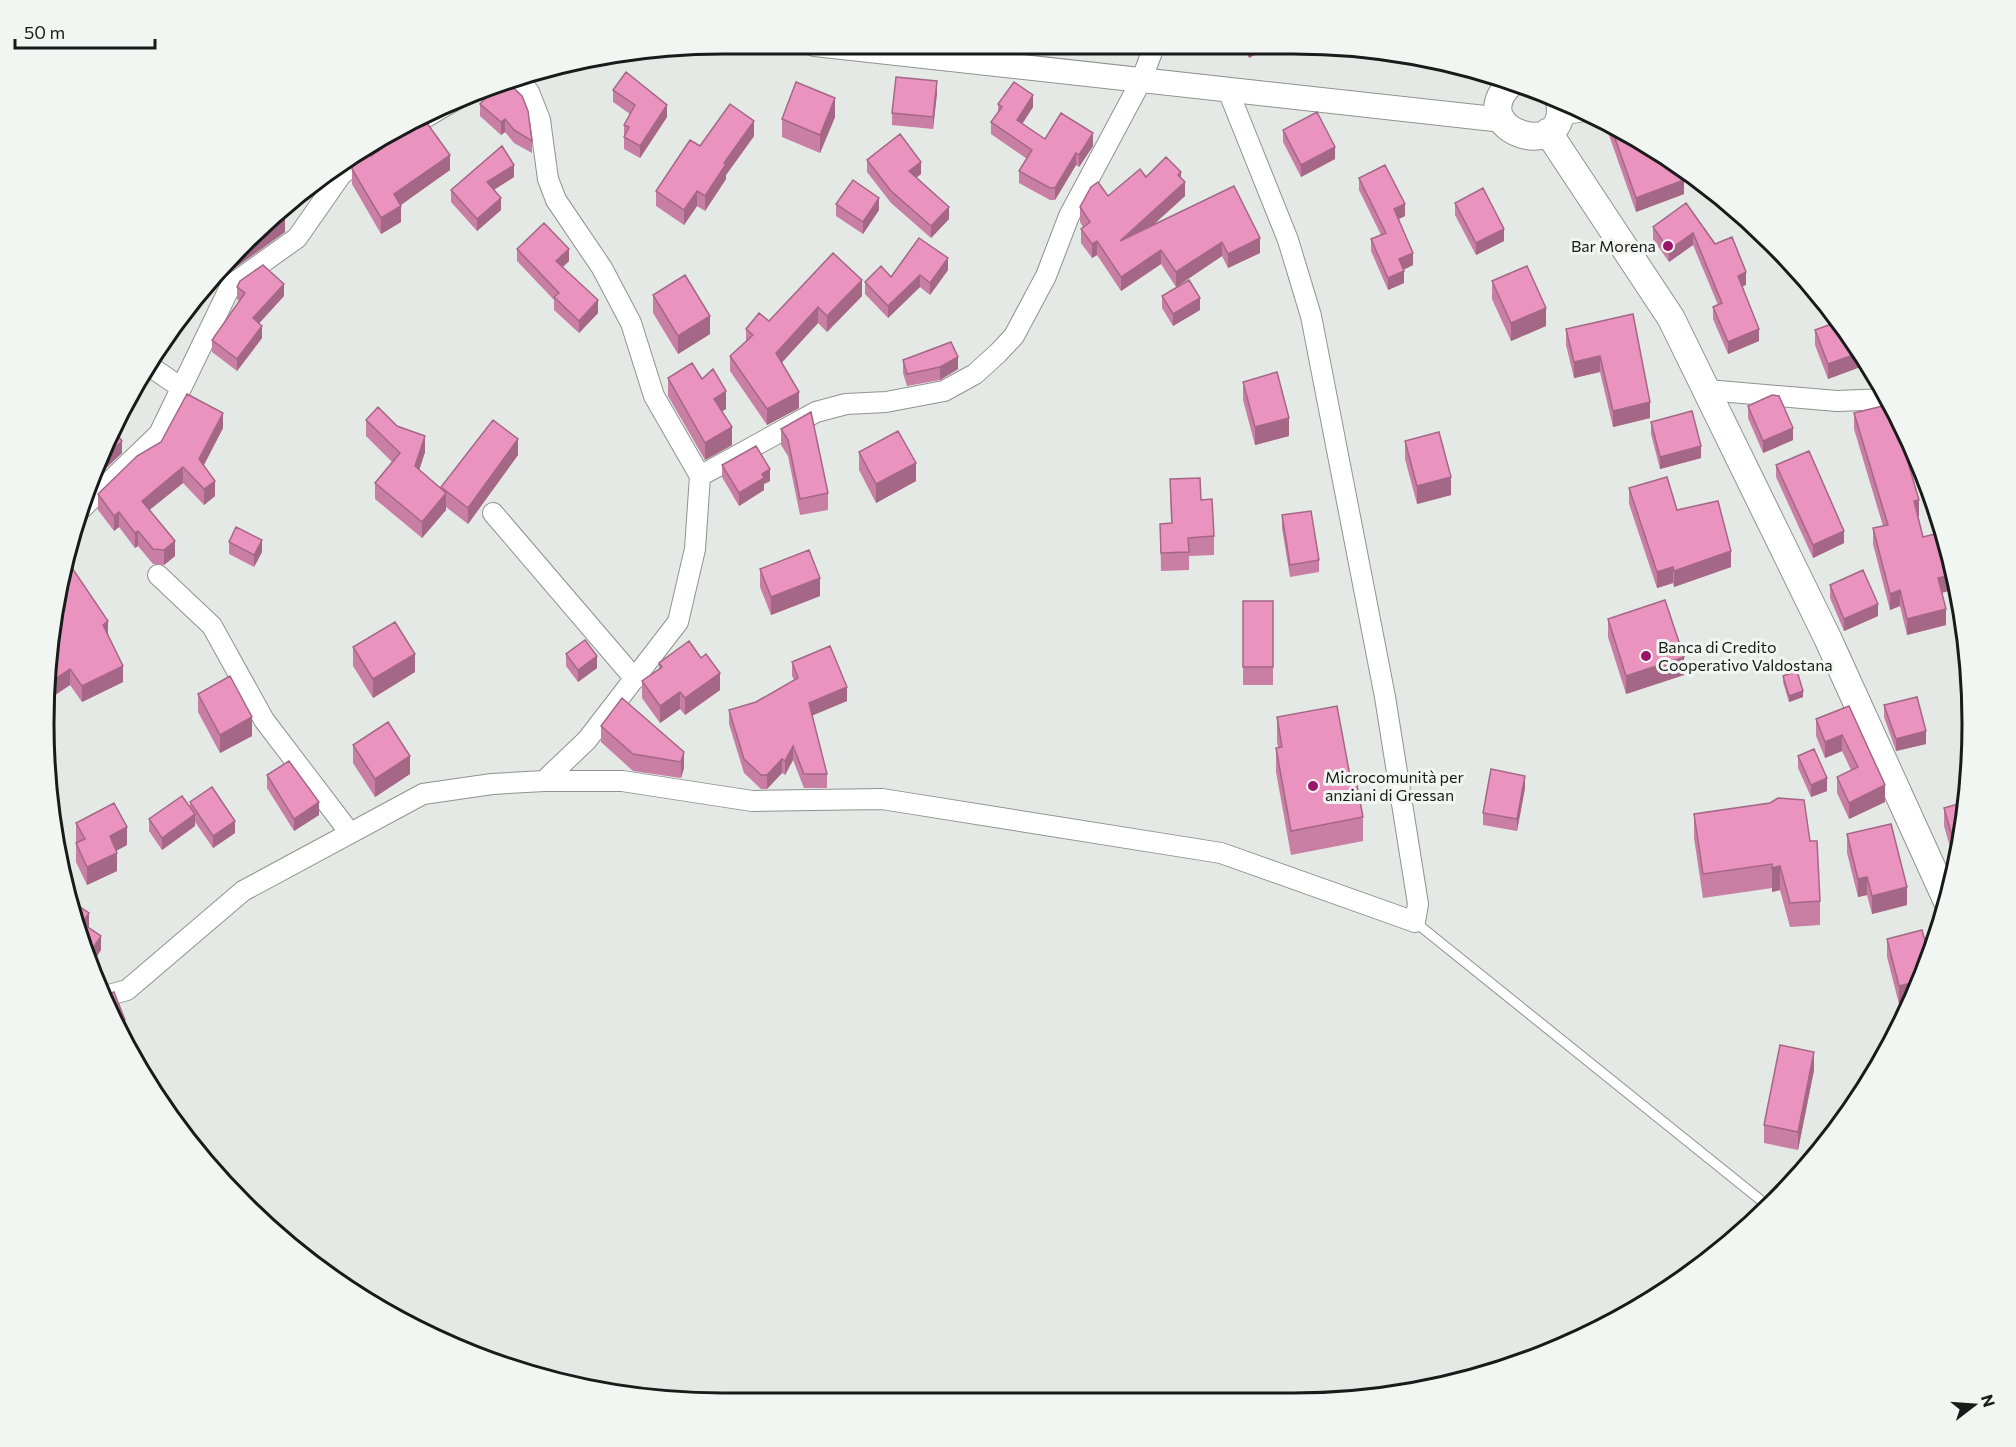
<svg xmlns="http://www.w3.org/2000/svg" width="2016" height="1447" font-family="Commissioner,sans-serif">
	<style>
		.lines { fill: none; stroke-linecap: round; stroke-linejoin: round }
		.service-casing { stroke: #8f9390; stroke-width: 11 }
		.minor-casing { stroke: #8f9390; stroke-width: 22 }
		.tertiary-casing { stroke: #8f9390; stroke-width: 26 }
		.secondary-casing { stroke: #8f9390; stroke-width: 29 }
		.service { stroke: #fff; stroke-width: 9 }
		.minor { stroke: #fff; stroke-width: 20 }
		.tertiary { stroke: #fff; stroke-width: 24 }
		.secondary { stroke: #fff; stroke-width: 27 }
		.wall { fill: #c97ea3 }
		.shaded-wall { fill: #a46785 }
		.building { fill: #ea93be; stroke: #a46785; stroke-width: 1.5 }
		.poi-dot { fill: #9a1467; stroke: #f1f6f3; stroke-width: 2 }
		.labels { text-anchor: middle; stroke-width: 6; stroke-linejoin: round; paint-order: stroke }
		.poi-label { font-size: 16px; fill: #191b1a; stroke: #f1f6f3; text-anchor: start }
		.rim { fill: none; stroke: #191b1a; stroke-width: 3 }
	</style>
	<rect width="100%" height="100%" fill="#e4e9e5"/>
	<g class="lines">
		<defs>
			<path id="service" d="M1415,922L1768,1206"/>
			<path id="minor" d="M1559,115L1585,111
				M151,367L180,387
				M1707,390L1837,401L1888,399
				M700,476L816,412L846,404L886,402L944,391L975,374L998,353L1014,336L1046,276L1069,216L1141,81L1155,44
				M78,512L159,434L231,285L297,238L341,175L374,148L455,100
				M493,513L635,679
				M158,575L212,626L264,720L350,833
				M544,781H622L752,801L882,799L1221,853L1415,922L1418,904L1385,697L1311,316L1288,240L1227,88
				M102,997L127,990L243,891L423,794L492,784L544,781L587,740L678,622L695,549L700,476L654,396L631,323L602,268L556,200L548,179L540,120L529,92L517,77"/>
			<path id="tertiary" d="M815,44L1503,120"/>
			<path id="secondary" d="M1511,83C1460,131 1574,166 1559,99
				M1548,132L1671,318L1828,639L1948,903"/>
		</defs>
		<!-- service casing -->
		<use href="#service" class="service-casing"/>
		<!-- minor casing -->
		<use href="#minor" class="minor-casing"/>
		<!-- tertiary casing -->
		<use href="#tertiary" class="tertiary-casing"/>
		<!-- secondary casing -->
		<use href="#secondary" class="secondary-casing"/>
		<!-- service -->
		<use href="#service" class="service"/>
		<!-- minor -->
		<use href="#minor" class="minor"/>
		<!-- tertiary -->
		<use href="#tertiary" class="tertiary"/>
		<!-- secondary -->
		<use href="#secondary" class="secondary"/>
	</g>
	<!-- wall -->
	<path class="wall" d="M1241,44H1274L1249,58Z
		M613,90L667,117L640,158L624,149V125L630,114L613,102Z
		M937,93L933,129L892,125V113Z
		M522,96L532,141V153L514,143L505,132L501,135L480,116V104Z
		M998,104L1033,107L1022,124L1045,139L1093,146L1079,167L1076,165L1055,200H1050L1019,183V171L1027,159L991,134V122L998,112Z
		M835,117L820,153L782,137V119Z
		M1604,121L1633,135L1684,194L1636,212Z
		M1283,130L1335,159L1301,177L1283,142Z
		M754,136L726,175V179L705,211L697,206L684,225L656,206V191L700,146Z
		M371,156L450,170L400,205L401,222L381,234L352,184V165Z
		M867,160L921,174L916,178L949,219L931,238L891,203L867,172Z
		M514,177L494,190L501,210L477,231L451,202V190Z
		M1146,177L1181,178L1185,196L1153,225L1234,186L1260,253L1228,268L1222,256L1176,287L1161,264L1121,291L1097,255L1092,258L1081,243V229L1083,227L1080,222V207L1108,196Z
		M1359,178L1405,216L1399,219L1413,265L1403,270L1404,283L1388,290L1371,251V239L1381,235L1359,190Z
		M1455,203L1504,241L1476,255L1455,215Z
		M1686,203L1746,285L1742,286L1759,341L1728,354L1713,319V307L1718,305L1693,245L1669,262L1653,239V227Z
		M836,204L879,210L863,234L836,216Z
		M284,212L285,232L232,270L227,262Z
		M517,249L569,261L563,267L598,313L579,333L554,310V300L517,261Z
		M833,253L862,296L827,332L818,323L782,362L799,408L767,425L730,371V356L746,342V329L769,321Z
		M948,270L930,295L920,287L888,318L865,294V282L891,277Z
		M1492,281L1546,326L1511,341L1492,299Z
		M237,287L284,296L259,323L262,338L237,371L212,352V340L239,301L237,299Z
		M653,295L710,334L678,354L653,313Z
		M1162,296L1200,310L1173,326L1162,308Z
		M1633,314L1650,418L1613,427L1600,372L1574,378L1566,345V329Z
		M1815,330L1863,358V366L1828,379L1815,345Z
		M903,360L958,369L940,380L907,386L903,373Z
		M668,378L702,379L726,409L722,411L732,445L705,460L668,396Z
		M1243,382L1289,436L1255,445L1243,400Z
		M1748,406L1793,440L1763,453L1748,418Z
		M1854,413L1919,516H1918L1923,537L1942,593L1946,625L1907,635L1900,606L1890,610L1873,544V528L1883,526L1854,429Z
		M366,420L425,452L419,470L441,488V487L518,455L468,524L446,507V510L422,538L375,499V483L392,462L366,436Z
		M1651,422L1701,458L1660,469L1651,434Z
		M112,428L122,453L106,468L101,461L95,467Z
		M223,428L204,465L215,496L204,505L183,483L149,510L175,556L164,565L153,564L138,546L135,548L119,527L114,531L98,510V494Z
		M781,429L828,493V510L800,515L788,456L781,445Z
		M1405,441L1451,495L1417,504L1405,459Z
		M859,452L916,481L876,503L859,470Z
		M722,465L770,481L764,484V490L739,506L722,477Z
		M1776,465L1844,543L1813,558L1776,477Z
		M1170,479L1201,500L1214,536V555L1189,556V570L1161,571L1160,524L1171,523Z
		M1629,488L1677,510L1731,567L1674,587L1673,583L1657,588L1629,504Z
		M1282,515L1319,560V572L1290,577L1282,528Z
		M229,542L262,552L254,567L229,554Z
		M760,569L820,596L771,615L760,587Z
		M73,570L108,634L123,682L82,702L70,685L55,695L49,688V634Z
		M1830,585L1878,616L1844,631L1830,598Z
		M1243,601H1273V685H1243Z
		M1608,619L1684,675L1626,694L1608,637Z
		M353,647L415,672L373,698L353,666Z
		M566,654L597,668L578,682L566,666Z
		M792,662L847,701L812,715L827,774V788H804L793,760L785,775L782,773L767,789H761L744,773L729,724V710L756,702L794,680L792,676Z
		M659,663L720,690L685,715L680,709L660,723L642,698V681L659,669Z
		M1783,676L1803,697L1789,702L1783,682Z
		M198,694L252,736L220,753L198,712Z
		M1884,705L1926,744L1896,751L1884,717Z
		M1849,706L1885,802L1849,819L1837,793V777L1851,770L1842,751L1825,758L1816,736V719Z
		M1277,717L1350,776L1363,817V841L1291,855L1276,772V748H1278L1277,741Z
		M601,726L684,752V768L681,778L633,771L601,742Z
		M353,745L410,774L375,797L353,763Z
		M1798,756L1827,791L1811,797L1798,768Z
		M267,775L319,815L294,831L267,788Z
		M1525,788L1517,831L1483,825V813Z
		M190,802L235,833L213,848L195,822V826L162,850L149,831V819L190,807Z
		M1965,802L1954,861L1944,826V808Z
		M1694,814L1810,841L1820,901V925L1790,927L1780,890L1772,892V888L1703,898L1694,838Z
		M76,823L127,845L116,851L117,871L87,885L76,862V843H77L76,841Z
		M1847,834L1907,905L1872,914L1867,895L1858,897L1847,853Z
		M1922,930L1899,1004L1887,957V939Z
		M1814,1070L1798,1150L1764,1143V1125Z"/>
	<!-- shaded-wall -->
	<path class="shaded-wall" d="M1253,44H1274L1249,58V46Z
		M937,81V93L933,129V117Z
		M1033,95V107L1017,132V120Z
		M835,98V117L820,153V135Z
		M667,105V117L640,158V146Z
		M505,119V132L501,135V122Z
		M754,121V136L726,175V179L705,211V196L724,163Z
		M1093,133V146L1079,167V155Z
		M1335,147V159L1301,177V165Z
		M1076,153V165L1055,200V188Z
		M450,155V170L394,210V194Z
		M921,162V174L909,183V171Z
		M514,165V177L487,194V182Z
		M1181,172V185L1185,182V196L1120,255V241Z
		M1684,180V194L1636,212V198Z
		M697,191V206L684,225V210Z
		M501,198V210L477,231V219Z
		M879,198V210L863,234V222Z
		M1405,204V216L1394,221V209Z
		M401,206V222L381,234V218Z
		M949,207V219L931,238V226Z
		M285,213V232L232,270V258L271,223Z
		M1504,229V241L1476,255V243Z
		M1693,233V245L1669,262V250Z
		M1260,238V253L1228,268V254Z
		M1097,241V255L1092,258V244Z
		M1222,242V256L1176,287V272Z
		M569,249V261L556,273V261Z
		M1161,250V264L1121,291V277Z
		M1413,253V265L1399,272V259Z
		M948,258V270L930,295V283Z
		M1404,271V283L1388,290V278Z
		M1746,272V285L1738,288V276Z
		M920,275V287L888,318V306Z
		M862,280V296L827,332V316Z
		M284,284V296L253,330V318Z
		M1200,298V310L1173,326V314Z
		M598,300V313L579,333V321Z
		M818,307V323L776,369V353Z
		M1546,308V326L1511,341V323Z
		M710,316V334L678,354V336Z
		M262,326V338L237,371V359Z
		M1759,329V341L1728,354V342Z
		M1859,353L1863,358V366L1828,379V364Z
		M1600,356V372L1574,378V362Z
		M958,357V369L940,380V367Z
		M726,391V409L714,416V399Z
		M799,392V408L767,425V409Z
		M1650,402V418L1613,427V411Z
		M223,413V428L199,474V459Z
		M1289,418V436L1255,445V427Z
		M732,427V445L705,460V443Z
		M1793,428V440L1763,453V441Z
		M425,436V452L415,483V466Z
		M518,439V455L468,524V508Z
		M122,441V453L106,468V456Z
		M1701,446V458L1660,469V457Z
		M101,453V461L95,467Z
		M916,463V481L876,503V484Z
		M183,467V483L142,516V501Z
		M770,469V481L764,484V490L739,506V493L762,474Z
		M1451,477V495L1417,504V486Z
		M215,481V496L204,505V489Z
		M446,493V510L422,538V522Z
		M1919,500V516L1914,517V501Z
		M119,512V527L114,531V516Z
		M138,531V546L135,548V533Z
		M1844,531V543L1813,558V545Z
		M262,540V552L254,567V555Z
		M175,541V556L164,565V550Z
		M1731,551V567L1674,587V571Z
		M73,558V574L68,562Z
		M1673,567V583L1657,588V572Z
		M1953,574L1956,589L1938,594V578Z
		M820,578V596L771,615V597Z
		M1900,590V606L1890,610V594Z
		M1878,604V616L1844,631V619Z
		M1946,609V625L1907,635V619Z
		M108,621V637L103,625Z
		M415,654V672L373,698V679Z
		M597,656V668L578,682V670Z
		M1684,657V675L1626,694V676Z
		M123,666V682L82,702V686Z
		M70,669V685L55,695V679Z
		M720,673V690L685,715V698Z
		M847,687V701L809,717V703Z
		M1803,691V697L1789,702V696Z
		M680,692V709L660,723V706Z
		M252,717V736L220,753V735Z
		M1926,731V744L1896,751V739Z
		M1842,735V751L1825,758V742Z
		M793,746V760L785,775V761Z
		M684,752V768L681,778V762Z
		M410,756V774L375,797V779Z
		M782,759V773L767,789V775Z
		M1525,776V788L1517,831V819Z
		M1827,778V791L1811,797V785Z
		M1885,785V802L1849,819V803Z
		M319,802V815L294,831V819Z
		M195,814V826L162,850V838Z
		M235,821V833L213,848V836Z
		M127,827V845L110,854V836Z
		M1959,841L1956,860L1954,861V843Z
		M117,853V871L87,885V867Z
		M1780,866V890L1772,892V868Z
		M1867,877V895L1858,897V879Z
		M1907,887V905L1872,914V896Z
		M89,913V927L83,936L82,923Z
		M101,936V950L91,966L88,956Z
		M1919,981L1911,1001L1899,1004V986Z
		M125,1020V1034L123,1035L116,1023Z
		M1814,1052V1070L1798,1150V1132Z"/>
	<!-- building -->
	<path class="building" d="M626,72L667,105L640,146L624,137L629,127L624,125L635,105L613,90Z
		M896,77L937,81L933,117L892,113Z
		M506,81L522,96L528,111L532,141L514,130L505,119L501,122L480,104L500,83Z
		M796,82L835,98L820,135L782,119Z
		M1014,82L1033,95L1017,120L1045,139L1061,113L1093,133L1079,155L1076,153L1055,188H1050L1019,171L1032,150L991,122L1002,107L998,104Z
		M730,104L754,121L724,163L726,164L705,196L697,191L684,210L656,191L690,140L700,146Z
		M1317,112L1335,147L1301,165L1283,130Z
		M424,119L450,155L394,194L401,206L381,218L352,169V165L370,153L371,156Z
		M1610,124L1633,135L1679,168L1684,180L1636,198Z
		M900,134L921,162L909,171L949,207L931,226L891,191L867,160Z
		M502,146L514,165L487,182L501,198L477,219L451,190Z
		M1166,157L1181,172L1178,175L1185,182L1120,241L1234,186L1260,238L1228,254L1222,242L1176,272L1161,250L1121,277L1097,241L1092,244L1081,229L1090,222L1080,207L1091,187L1098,182L1108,196L1140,169L1146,177Z
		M1385,165L1405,204L1394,209L1413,253L1399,259L1404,271L1388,278L1371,239L1386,233L1359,178Z
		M853,180L879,198L863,222L836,204Z
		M1483,188L1504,229L1476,243L1455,203Z
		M1686,203L1715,244L1732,237L1746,272L1738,276L1759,329L1728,342L1713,307L1722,303L1693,233L1669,250L1653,227Z
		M284,212L285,213L271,223Z
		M544,223L569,249L556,261L598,300L579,321L554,297L559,293L517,249Z
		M919,238L948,258L930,283L920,275L888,306L865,282L881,266L891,277Z
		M833,253L862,280L827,316L818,307L776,353L799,392L767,409L730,356L753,335L746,329L759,313L769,321Z
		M263,265L284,284L253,318L262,326L237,359L212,340L245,293L237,287L240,281Z
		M1527,266L1546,308L1511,323L1492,281Z
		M685,275L710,316L678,336L653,295Z
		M1189,280L1200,298L1173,314L1162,296Z
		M1633,314L1650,402L1613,411L1600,356L1574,362L1566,329Z
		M1837,322L1859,353L1828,364L1815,330Z
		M951,342L958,357L940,367L907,374L903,360Z
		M692,363L702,379L713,369L726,391L714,399L732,427L705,443L668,378Z
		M1277,372L1289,418L1255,427L1243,382Z
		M187,394L223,413L199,459L215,481L204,489L183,467L142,501L175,541L164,550L153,549L138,531L135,533L119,512L114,516L98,494L137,456L161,442Z
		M1772,395L1779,396L1793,428L1763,441L1748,406Z
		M1891,404L1919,500L1914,501L1923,537L1943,532L1953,574L1938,578L1946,609L1907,619L1900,590L1890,594L1873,528L1888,525L1854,413Z
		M378,407L397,426L425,436L415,466L446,493L422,522L375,483L400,453L366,420Z
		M1692,411L1701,446L1660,457L1651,422Z
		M811,412L828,493L800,499L788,440L781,429Z
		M493,420L518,439L468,508L441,487Z
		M112,428L122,441L106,456L102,450Z
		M898,431L916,463L876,484L859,452Z
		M1439,432L1451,477L1417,486L1405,441Z
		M756,446L770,469L762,474L764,478L739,493L722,465Z
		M1809,451L1844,531L1813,545L1776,465Z
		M1667,477L1677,510L1718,501L1731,551L1674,571L1673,567L1657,572L1629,488Z
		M1200,478L1201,500L1212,499L1214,536L1188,538L1189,552L1161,553L1160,524L1172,523L1170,479Z
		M1311,511L1319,560L1290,565L1282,515Z
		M236,527L262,540L254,555L229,542Z
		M809,550L820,578L771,597L760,569Z
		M69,551L73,558L68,562L108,621L103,625L123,666L82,686L70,669L55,679L49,672V634Z
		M1863,570L1878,604L1844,619L1830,585Z
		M1665,600L1684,657L1626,676L1608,619Z
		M1243,601H1273V667H1243Z
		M395,622L415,654L373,679L353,647Z
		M585,640L597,656L578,670L566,654Z
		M689,641L701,658L706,654L720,673L685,698L680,692L660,706L642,681L662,667L659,663Z
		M830,646L847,687L809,703L827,774H804L793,746L785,761L782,759L767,775H761L744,759L729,710L756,702L798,678L792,662Z
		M1797,671L1803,691L1789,696L1783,676Z
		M230,676L252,717L220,735L198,694Z
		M1917,697L1926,731L1896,739L1884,705Z
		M622,698L684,752L681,762L633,754L601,726Z
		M1337,706L1350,776L1355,775L1363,817L1291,831L1276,748L1282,747L1277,717Z
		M1849,706L1885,785L1849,803L1837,777L1858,767L1842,735L1825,742L1816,719Z
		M388,722L410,756L375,779L353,745Z
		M1814,749L1827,778L1811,785L1798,756Z
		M289,761L319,802L294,819L267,775Z
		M1491,769L1525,776L1517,819L1483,813Z
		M212,787L235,821L213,836L190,802Z
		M182,796L195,814L162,838L149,819Z
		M1778,798L1804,800L1810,841H1817L1820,901L1790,903L1780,866L1772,868V864L1703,874L1694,814L1770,803Z
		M1965,802L1959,841L1954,843L1944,808Z
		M114,803L127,827L110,836L117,853L87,867L76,843L85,839L76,823Z
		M1891,824L1907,887L1872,896L1867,877L1858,879L1847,834Z
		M74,903L89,913L82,923L101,936L88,956Z
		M1922,930L1929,955L1919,981L1899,986L1887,939Z
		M114,992L125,1020L116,1023L101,994L105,995Z
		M1780,1045L1814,1052L1798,1132L1764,1125Z"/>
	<!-- markers -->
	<g class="poi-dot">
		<circle cx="1668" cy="246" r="6"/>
		<circle cx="1646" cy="656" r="6"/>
		<circle cx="1313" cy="786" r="6"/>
	</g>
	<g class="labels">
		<!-- poi labels -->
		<g class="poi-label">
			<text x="1656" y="252" text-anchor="end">Bar Morena</text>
			<text x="1658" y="653">Banca di Credito<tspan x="1658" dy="18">Cooperativo Valdostana</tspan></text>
			<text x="1325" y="783">Microcomunità per<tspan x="1325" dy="18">anziani di Gressan</tspan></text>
		</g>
	</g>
	<!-- crop -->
	<path d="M0 0H2016V1447H0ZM723 54H1293A669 669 0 0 1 1962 723V724A669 669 0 0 1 1293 1393H723A669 669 0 0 1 54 724V723A669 669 0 0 1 723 54Z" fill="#f1f6f3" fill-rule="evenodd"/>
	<path class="rim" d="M723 54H1293A669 669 0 0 1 1962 723V724A669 669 0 0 1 1293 1393H723A669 669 0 0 1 54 724V723A669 669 0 0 1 723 54Z"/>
	<!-- north arrow -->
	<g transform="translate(1974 1405) rotate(73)" stroke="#f1f6f3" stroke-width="4.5" paint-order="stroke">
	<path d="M0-4.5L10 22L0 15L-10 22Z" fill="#191b1a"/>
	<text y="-9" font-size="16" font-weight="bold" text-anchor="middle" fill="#191b1a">N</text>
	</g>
	<!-- scale -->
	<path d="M15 39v9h140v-9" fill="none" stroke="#191b1a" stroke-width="3"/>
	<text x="24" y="39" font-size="18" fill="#191b1a" stroke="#f1f6f3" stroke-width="4.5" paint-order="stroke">50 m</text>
</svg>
